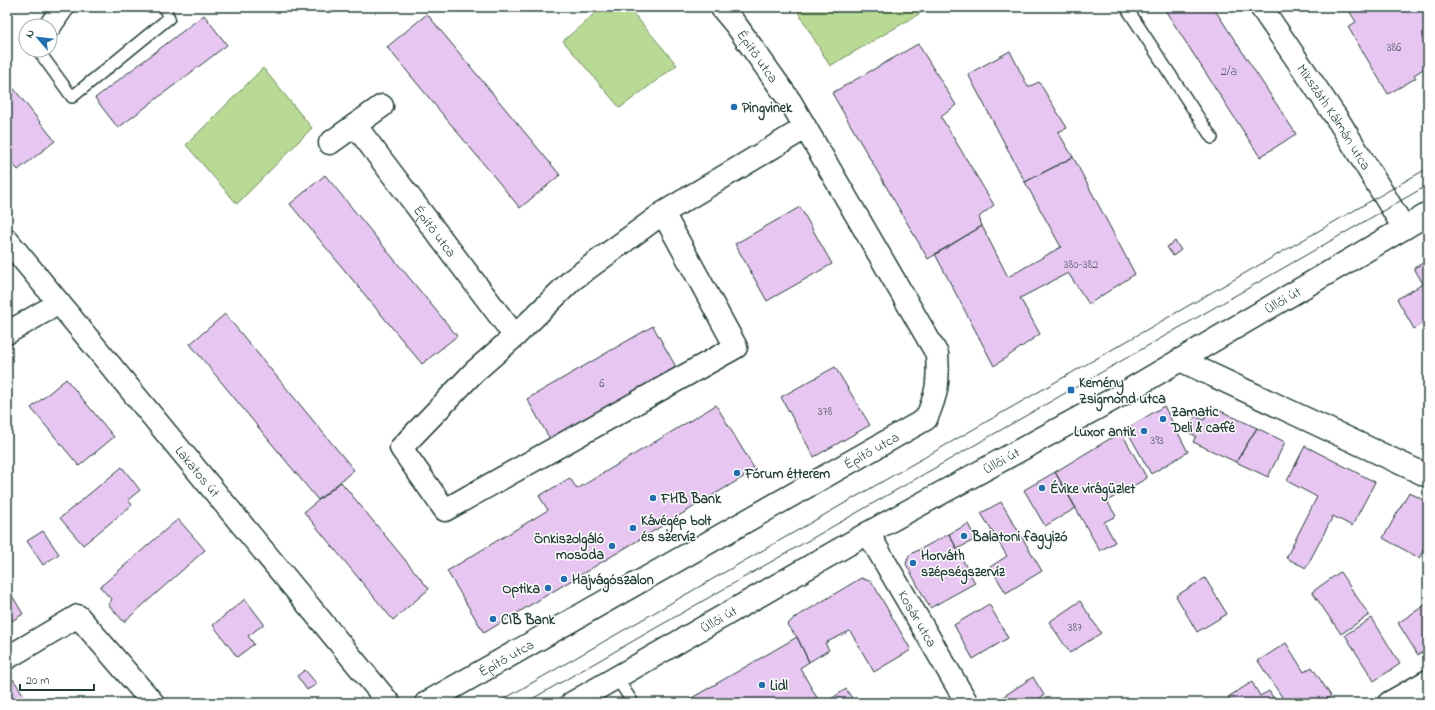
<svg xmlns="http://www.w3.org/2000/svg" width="1435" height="710" font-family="'Indie Flower',sans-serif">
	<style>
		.green { fill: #b8da94; stroke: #6c8c64 }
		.building { fill: #e8c6f2; stroke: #1f3d34 }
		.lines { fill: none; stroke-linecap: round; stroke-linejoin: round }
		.service-casing { stroke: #1f3d34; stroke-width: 14 }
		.minor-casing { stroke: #1f3d34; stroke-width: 25 }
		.tertiary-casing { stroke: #1f3d34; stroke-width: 25 }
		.secondary-casing { stroke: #1f3d34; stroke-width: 25 }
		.service { stroke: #fff; stroke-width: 11 }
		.minor { stroke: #fff; stroke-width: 22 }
		.tertiary { stroke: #fff; stroke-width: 22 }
		.secondary { stroke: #fff; stroke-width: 22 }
		.tram { stroke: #1f3d34; stroke-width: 1 }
		.poi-dot { fill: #1f6fb2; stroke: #fff; stroke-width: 1.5 }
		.labels { text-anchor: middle; stroke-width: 3; stroke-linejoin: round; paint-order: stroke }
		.number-label { font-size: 12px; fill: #515f64 }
		.street-label { font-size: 14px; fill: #1f3d34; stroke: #fff }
		.poi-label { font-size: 14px; font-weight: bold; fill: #1f3d34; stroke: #fff; text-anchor: start }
	</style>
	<rect width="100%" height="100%" fill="#fff"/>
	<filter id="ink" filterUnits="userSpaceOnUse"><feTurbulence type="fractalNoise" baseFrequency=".025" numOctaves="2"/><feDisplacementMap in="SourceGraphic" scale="8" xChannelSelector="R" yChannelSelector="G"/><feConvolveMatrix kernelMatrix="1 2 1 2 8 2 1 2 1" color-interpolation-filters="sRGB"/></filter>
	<g filter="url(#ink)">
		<!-- green -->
		<path class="green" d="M602,7H628L677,65L620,108L563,41Z
			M806,7H931L830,66L798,12Z
			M263,68L312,128L237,204L186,145Z"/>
		<!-- building -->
		<path class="building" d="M1163,7H1213L1296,134L1260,157Z
			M1347,7H1428V66L1414,75L1416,78L1388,94L1348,27L1356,22Z
			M427,14L560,175L520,208L387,47Z
			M204,15L227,45L118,128L95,98Z
			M918,44L956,105L941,117L994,205L979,217L982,226L928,259L832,93Z
			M1010,51L1028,87L1039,82L1067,128L1058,132L1073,157L1025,182L968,74Z
			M7,80L55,141L18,170L7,157Z
			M1073,157L1135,274L1089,304L1068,273L1020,298L1040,334L994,366L935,254L982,226L1008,277L1061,247L1025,182Z
			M325,175L457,336L422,364L290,204Z
			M800,207L832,264L767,301L735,244Z
			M1175,241L1181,250L1173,256L1167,247Z
			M1428,260V332L1423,323L1414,329L1397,299L1423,284L1414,268Z
			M225,314L354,470L318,500L190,344Z
			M653,326L676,367L550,439L527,399Z
			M835,367L870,425L814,457L781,397Z
			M66,379L114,437L79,466L31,408Z
			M716,405L755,470L484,633L447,571L548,510L539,496L570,478L577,489Z
			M1164,406L1188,452L1151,474L1126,429Z
			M1210,406L1257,428L1236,462L1193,442L1196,436L1187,432L1195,416L1204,420Z
			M1257,428L1285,442L1268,477L1236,462Z
			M1121,432L1147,478L1107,501L1116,516L1104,522L1115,542L1100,551L1055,472Z
			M1305,446L1375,482L1352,526L1333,516L1306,568L1286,558L1317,497L1287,481Z
			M122,467L140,490L128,500L132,505L83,545L60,518Z
			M1055,472L1076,508L1045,526L1024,490Z
			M341,482L429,589L393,620L304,512Z
			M1409,492L1428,503V541L1419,558L1383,538Z
			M1001,502L1042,571L1006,593L990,567L1007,556L981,513Z
			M178,519L205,550L124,622L108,604L112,600L100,587Z
			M968,524L976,539L957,549L949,534Z
			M43,531L59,554L43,565L27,541Z
			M949,534L975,583L930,608L906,564L909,555Z
			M1340,572L1369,615L1341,634L1312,592Z
			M861,578L872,582L911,650L874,672L850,631L825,643L829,650L809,662L797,637L787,625L793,619Z
			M1205,578L1227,614L1197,632L1176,596Z
			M7,587L23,614L7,624Z
			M245,599L264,624L248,636L254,644L237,657L213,625Z
			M1080,601L1101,633L1070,653L1049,622Z
			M1428,603V648L1418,655L1398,623Z
			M989,604L1008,638L973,659L954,625Z
			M1372,618L1400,664L1374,681L1345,635Z
			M797,637L809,662L800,668L820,703H683Z
			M1286,643L1304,672L1312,667L1331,696L1320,703H1286L1258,661Z
			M305,670L317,684L307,690L297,676Z
			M1033,677L1044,695L1040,698L1043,703H996L995,702Z
			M13,679L29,703H7V683Z
			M1252,682L1260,696L1269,691L1277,703H1232L1228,697Z
			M846,689L855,703H829L828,701Z"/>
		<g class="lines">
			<defs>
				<path id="service" d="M1126,7L1212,138
					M38,50L72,97L169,18L164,7
					M616,677L633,703"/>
				<g id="minor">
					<path id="s1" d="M1261,7L1340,123L1404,228"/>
					<path d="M50,26L63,7"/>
					<path id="s2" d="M355,125L515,336"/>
					<path d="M330,143L382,106"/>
					<path d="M663,213L736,347L445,510L401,448L474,372L515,336L572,280L663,213L805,128"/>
					<path d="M7,333L59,303"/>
					<path d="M1180,360L1428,476"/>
					<path id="s3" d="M868,533L967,703"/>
					<path d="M7,658L78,616L153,703"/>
					<path id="s4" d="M426,703L926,419C937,394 939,382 937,354L790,101L736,25L721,7"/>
					<path d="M1389,703L1428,681"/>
				</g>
				<g id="tertiary">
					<path id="s5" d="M7,240L389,703"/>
				</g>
				<g id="secondary">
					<path id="s6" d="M572,703L868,533L1119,396L1428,214"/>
				</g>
			</defs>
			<!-- service casing -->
			<use href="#service" class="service-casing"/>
			<!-- minor casing -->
			<use href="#minor" class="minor-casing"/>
			<!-- tertiary casing -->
			<use href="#tertiary" class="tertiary-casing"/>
			<!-- secondary casing -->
			<use href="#secondary" class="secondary-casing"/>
			<!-- service -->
			<use href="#service" class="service"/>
			<!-- minor -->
			<use href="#minor" class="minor"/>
			<!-- tertiary -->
			<use href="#tertiary" class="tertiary"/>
			<!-- secondary -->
			<use href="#secondary" class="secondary"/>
			<!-- tram -->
			<path class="tram" d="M497,703L1428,168
				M525,703L1428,185"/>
		</g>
	</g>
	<!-- markers -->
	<g class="poi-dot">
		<circle cx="734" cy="107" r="4"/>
		<rect x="1067" y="386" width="8" height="8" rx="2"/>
		<circle cx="1163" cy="419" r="4"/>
		<circle cx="1144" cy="431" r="4"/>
		<circle cx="737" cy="473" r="4"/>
		<circle cx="1042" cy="488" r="4"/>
		<circle cx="653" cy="498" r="4"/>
		<circle cx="633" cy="528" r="4"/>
		<circle cx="964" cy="536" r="4"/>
		<circle cx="612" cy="546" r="4"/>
		<circle cx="913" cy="563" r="4"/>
		<circle cx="564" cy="579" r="4"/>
		<circle cx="548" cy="588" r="4"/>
		<circle cx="493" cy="619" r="4"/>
		<circle cx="762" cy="685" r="4"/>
	</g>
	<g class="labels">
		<!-- number labels -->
		<g class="number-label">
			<text x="1394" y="51">386</text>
			<text x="1229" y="75">2/a</text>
			<text x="1081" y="268">380-382</text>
			<text x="602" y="387">6</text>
			<text x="825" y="415">378</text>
			<text x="1157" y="444">393</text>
			<text x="1075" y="631">387</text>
		</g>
		<!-- street labels -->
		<g class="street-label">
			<text transform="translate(758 56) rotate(55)" y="5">Építő utca</text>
			<text dy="5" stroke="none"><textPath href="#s1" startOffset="132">Mikszáth Kálmán utca</textPath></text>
			<text dy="5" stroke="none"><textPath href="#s2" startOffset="133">Építő utca</textPath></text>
			<text dy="5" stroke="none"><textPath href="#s6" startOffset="817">Üllői út</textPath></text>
			<text dy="5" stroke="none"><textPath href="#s4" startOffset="512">Építő utca</textPath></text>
			<text dy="5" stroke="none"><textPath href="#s6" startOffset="493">Üllői út</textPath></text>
			<text dy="5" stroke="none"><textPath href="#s5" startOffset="300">Lakatos út</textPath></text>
			<text dy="5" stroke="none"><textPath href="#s6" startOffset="169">Üllői út</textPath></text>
			<text dy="5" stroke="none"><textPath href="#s3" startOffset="99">Kosár utca</textPath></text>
			<text dy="5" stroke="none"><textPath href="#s4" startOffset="92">Építő utca</textPath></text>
		</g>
		<!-- poi labels -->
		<g class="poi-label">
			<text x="742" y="112">Pingvinek</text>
			<text x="1079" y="387">Kemény<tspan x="1079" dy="16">Zsigmond utca</tspan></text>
			<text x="1171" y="416">Zamatic<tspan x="1171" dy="16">Deli &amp; caffé</tspan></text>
			<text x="1136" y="436" text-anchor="end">Luxor antik</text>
			<text x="745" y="478">Fórum étterem</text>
			<text x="1050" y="493">Évike virágüzlet</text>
			<text x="661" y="503">FHB Bank</text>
			<text x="641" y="525">Kávégép bolt<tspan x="641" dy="16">és szervíz</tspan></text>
			<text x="972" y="541">Balatoni fagyizó</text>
			<text x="604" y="543" text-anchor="end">Önkiszolgáló<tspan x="604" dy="16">mosoda</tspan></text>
			<text x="921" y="560">Horváth<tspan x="921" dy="16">szépségszervíz</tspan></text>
			<text x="572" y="584">Hajvágószalon</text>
			<text x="540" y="593" text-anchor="end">Optika</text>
			<text x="501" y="624">CIB Bank</text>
			<text x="770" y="690">Lidl</text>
		</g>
	</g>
	<!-- margin -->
	<rect width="1435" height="710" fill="none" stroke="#fff" stroke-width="24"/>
	<rect x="12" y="12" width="1411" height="686" fill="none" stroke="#1f3d34" stroke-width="1.5" filter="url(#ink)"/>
	<!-- north arrow -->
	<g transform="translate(38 38) rotate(298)"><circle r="19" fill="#ffffff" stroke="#a5b1ae"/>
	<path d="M0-3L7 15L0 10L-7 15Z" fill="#1f6fb2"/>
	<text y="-6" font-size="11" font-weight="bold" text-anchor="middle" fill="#1f3d34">N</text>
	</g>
	<!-- scale -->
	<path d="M20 684v6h74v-6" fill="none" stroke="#1f3d34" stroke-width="2"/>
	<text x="26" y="684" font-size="12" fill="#1f3d34" stroke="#ffffff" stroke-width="3" paint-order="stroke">20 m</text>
</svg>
